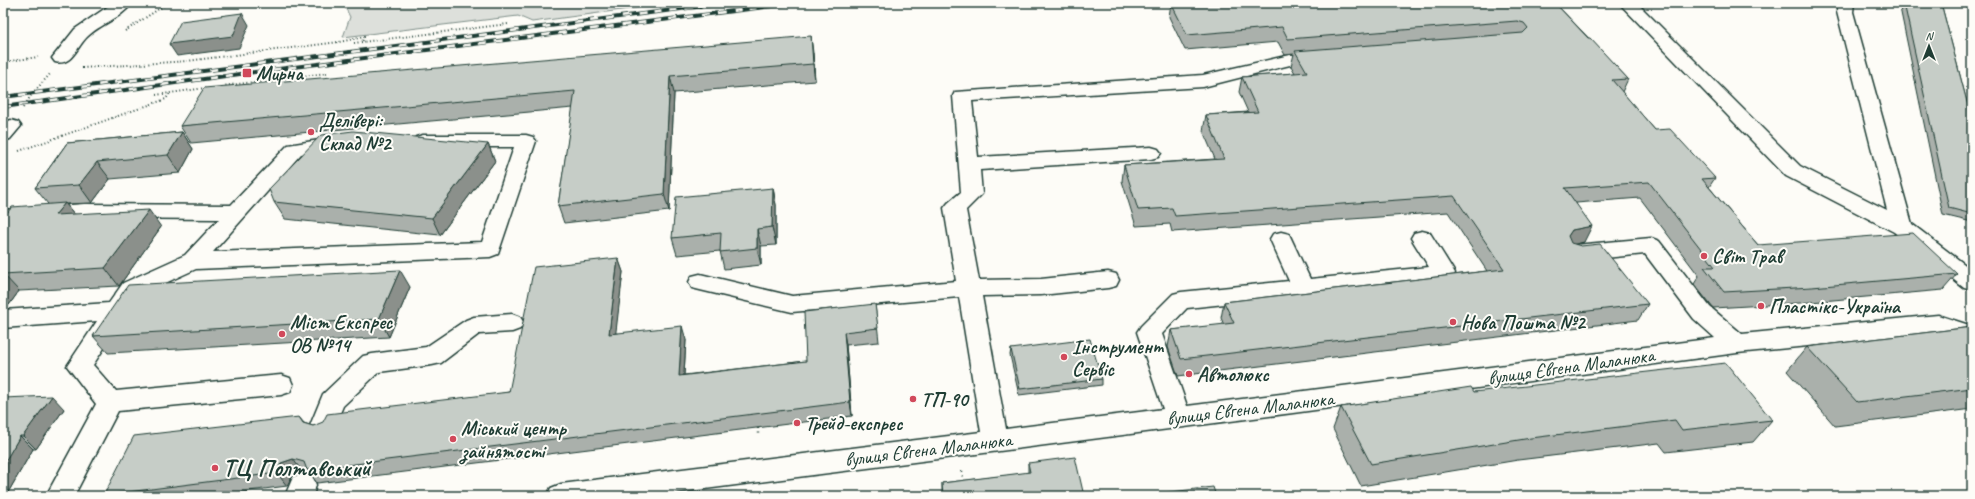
<svg xmlns="http://www.w3.org/2000/svg" width="1975" height="499" font-family="Caveat,sans-serif">
	<style>
		.green { fill: #dde0db; stroke: #7e8e88 }
		.lines { fill: none; stroke-linecap: round; stroke-linejoin: round }
		.minor-casing { stroke: #1f3d34; stroke-width: 3 }
		.path-far1 { stroke: #1f3d34; stroke-width: 2; stroke-dasharray: 1 2.5; stroke-linecap: butt }
		.path { stroke: #1f3d34; stroke-width: 2.5; stroke-dasharray: 1 3.5; stroke-linecap: butt }
		.minor { fill: #fdfcf7; fill-rule: evenodd }
		.rail-casing { stroke: #1f3d34; stroke-width: 4 }
		.rail { stroke: #fdfcf7; stroke-width: 2.5; stroke-dasharray: 8; stroke-linecap: butt }
		.wall { fill: #aab0ab; stroke: #1f3d34 }
		.shaded-wall { fill: #8b908b; stroke: #1f3d34 }
		.building { fill: #c6cdc7; stroke: #1f3d34 }
		.poi-dot { fill: #d1495b; stroke: #fdfcf7; stroke-width: 1.5 }
		.labels { text-anchor: middle; stroke-width: 4; stroke-linejoin: round; paint-order: stroke }
		.poi-label { font-size: 20px; font-weight: bold; fill: #1f3d34; stroke: #fdfcf7; text-anchor: start }
		.street-label { font-size: 20px; fill: #1f3d34; stroke: #fdfcf7 }
		.near-poi-label { font-size: 24px; font-weight: bold; fill: #1f3d34; stroke: #fdfcf7; text-anchor: start }
	</style>
	<rect width="100%" height="100%" fill="#fdfcf7"/>
	<filter id="ink" filterUnits="userSpaceOnUse"><feTurbulence type="fractalNoise" baseFrequency=".025" numOctaves="2"/><feDisplacementMap in="SourceGraphic" scale="8" xChannelSelector="R" yChannelSelector="G"/><feConvolveMatrix kernelMatrix="1 2 1 2 8 2 1 2 1" color-interpolation-filters="sRGB"/></filter>
	<g filter="url(#ink)">
		<!-- green -->
		<path class="green" d="M343,3H674L532,22L518,16L343,37L350,17Z"/>
		<g class="lines">
			<defs>
				<path id="minor" d="M113,3H132C122,18 100,24 87,37C76,48 72,66 55,62L52,58L75,29Z
					M1619,3H1637L1800,166L1887,210L1837,12L1838,3H1854L1853,12L1912,224L1972,270V290L1964,288L1894,232L1786,176Z
					M1323,53L1329,54L1332,58L1329,62L1290,65L1203,87L972,101L978,157L1151,147L1158,149L1161,153L1158,157L1151,159L980,170L982,194L966,210L979,280L1041,279L1108,272L1116,274L1119,280L1116,286L1108,288L1041,295L982,296L1006,429L1163,409L1137,332L1141,326L1173,294L1181,292L1289,281L1270,239L1273,234L1281,232L1289,234L1310,279L1429,267L1411,238L1414,233L1422,231L1430,233L1455,273L1452,279L1444,281L1187,308L1162,334L1187,406L1715,338L1694,319L1645,254L1575,261L1567,258L1564,253L1567,248L1575,245L1651,238L1659,241L1710,307L1742,334L1938,315L1972,326V344L1938,333L1737,353L1293,413L651,496H547L551,488L561,484L981,432L959,297L792,312L700,290L692,288L689,282L692,276L700,274L792,296L956,281L944,208L948,203L961,192L953,96L955,92L1203,75L1290,55Z
					M11,120L18,122L21,126L10,139L3,141V123Z
					M423,135H526L533,137L536,141L498,254L490,257L196,269L139,295L93,365L116,391L281,375L290,378L293,385L290,392L281,395L118,411L74,496H46L96,404L67,366L97,321L3,328V310L109,303L123,283L185,255L219,219L84,218L3,224V210L84,204L231,205L288,145L338,137L345,139L348,143L345,147L301,154L213,252L482,242L514,147H423L416,145L413,141L416,137Z
					M512,314L520,317L524,323L520,329L512,332L479,334L441,363L432,365L379,372L343,406L331,435L322,438L313,435L309,428L323,394L363,356L372,354L426,347L466,320L474,317Z
					M303,474L313,477L316,485L313,496H285L293,477Z"/>
			</defs>
			<!-- minor casing -->
			<use href="#minor" class="minor-casing"/>
			<!-- path-far1 -->
			<path class="path-far1" d="M125,31L168,3
				M354,43L508,24
				M3,62L38,57
				M82,68L187,61L339,42L364,37L362,42
				M222,86L327,73
				M156,95L205,88
				M23,108L32,94L51,73
				M19,151L166,99L170,93"/>
			<!-- path -->
			<path class="path" d="M758,428V437
				M962,471L964,484"/>
			<!-- minor -->
			<use href="#minor" class="minor"/>
			<defs>
				<path id="rail" d="M3,97L727,3
					M3,107L247,73L796,3"/>
			</defs>
			<!-- rail casing -->
			<use href="#rail" class="rail-casing"/>
			<!-- rail -->
			<use href="#rail" class="rail"/>
		</g>
		<!-- wall -->
		<path class="wall" d="M1171,3H1221L1222,5L1555,3L1628,79L1622,92L1655,130L1715,178L1709,187L1758,245L1957,274L1943,290L1800,303L1713,308L1694,284L1699,276L1640,198L1576,203L1584,242L1575,244L1648,304L1638,320L1178,376L1168,347L1171,330L1224,325L1221,318L1224,302L1487,271L1448,212L1172,232L1170,224L1136,226L1122,181L1124,165L1215,159L1203,131L1206,115L1248,112L1239,92L1242,77L1295,73L1291,66L1294,54L1285,55L1278,42L1185,50L1169,17Z
			M1899,3H1941L1972,121V222L1943,215Z
			M813,53L815,81L674,93L669,211L564,223L558,206L573,108L191,143L180,126Z
			M182,132L193,149L180,173L110,179L92,203L66,204L74,214L161,227L119,286L19,291L9,305H3V218L48,204L35,188L67,143Z
			M488,144L495,161L440,235L285,219L274,202Z
			M773,188L776,205V245L761,246V265L724,269L720,251L677,255L672,238Z
			M618,258L623,272L615,333L686,340L684,375L806,361L875,304L879,342L846,345L852,416L317,483L311,475L303,473L292,476L287,486L211,496H106L104,495L299,417L304,423L313,426L509,392Z
			M410,287L389,337L108,353L93,336Z
			M1972,327V409L1835,426L1787,371L1807,347Z
			M1011,349L1102,379V385L1019,395L1010,355Z
			M1474,392L1772,420L1753,442L1666,452L1659,443L1518,460L1361,486L1333,429L1341,407Z
			M3,398L64,409L36,449H33L6,496H3Z
			M1028,463L1084,496H942V483L1028,473Z"/>
		<!-- shaded-wall -->
		<path class="shaded-wall" d="M242,13L249,25L239,48L177,56L169,44Z
			M811,36L813,53L815,81L813,64Z
			M670,76L674,93L669,211L664,194Z
			M182,132L193,149L180,173L168,155Z
			M488,144L495,161L440,235L432,218Z
			M97,162L110,179L92,203L79,185Z
			M773,188L776,205V245L772,227Z
			M65,203L79,220L55,215Z
			M149,210L161,227L119,286L105,268Z
			M1592,226L1584,242L1563,247L1568,236L1572,230Z
			M757,229L761,246V265L757,248Z
			M618,258L623,272L614,348L609,334Z
			M400,270L410,287L389,337L379,319Z
			M3,274L19,291L9,305L3,298Z
			M682,326L686,340L683,389L679,376Z
			M844,332L846,345L852,416L850,402Z
			M52,396L64,409L36,449L23,436Z
			M20,436L33,449L6,496H3V465Z
			M293,459L303,473L292,476L287,486L277,473L281,463Z"/>
		<!-- building -->
		<path class="building" d="M1171,3H1221L1222,5L1251,3H1555L1588,38H1590L1628,79L1612,80L1655,130L1670,129L1715,178L1702,179L1758,245L1913,233L1957,274L1812,287L1724,292L1704,267H1715L1649,182L1565,188L1592,226L1572,230L1568,236L1571,243L1581,246L1600,244L1648,304L1181,359L1171,330L1234,323L1224,302L1504,269L1454,196L1175,216L1172,208L1138,210L1124,165L1224,159L1206,115L1258,112L1242,77L1307,72L1295,51L1523,33L1528,28L1524,23L1517,21L1288,39L1282,27L1187,35Z
			M1904,3H1941L1972,121V214L1949,208Z
			M242,13L233,36L169,44L181,21Z
			M811,36L813,64L670,76L664,194L558,206L575,91L180,126L204,88Z
			M353,131L488,144L432,218L274,202L269,189L321,135Z
			M182,132L168,155L97,162L79,185L35,188L67,143Z
			M773,188L772,227L757,229V248L720,252L721,233L672,238L676,197Z
			M65,203L55,215L149,210L105,268L3,274V218L12,207Z
			M618,258L609,334L682,326L679,376L806,361L804,312L875,304L878,328L844,332L850,402L307,470L304,462L293,459L281,463L277,473L104,495L134,436L299,417L303,423L313,426L323,422L327,414L509,392L534,267Z
			M400,270L379,319L93,336L128,285Z
			M1972,327V388L1857,402L1807,347Z
			M1090,339L1102,379L1020,389L1011,349Z
			M1726,363L1772,420L1682,430L1675,420L1531,438L1371,464L1341,407L1471,387L1474,392Z
			M52,396L23,436H20L3,465V398Z
			M1075,457L1084,496H943L942,483L1030,472L1028,463Z
			M1213,487L1216,496H1137Z"/>
	</g>
	<!-- markers -->
	<g class="poi-dot">
		<rect x="242" y="68" width="10" height="10" rx="2"/>
		<circle cx="311" cy="132" r="4"/>
		<circle cx="1704" cy="256" r="4"/>
		<circle cx="1761" cy="306" r="4"/>
		<circle cx="1453" cy="322" r="4"/>
		<circle cx="282" cy="334" r="4"/>
		<circle cx="1064" cy="357" r="4"/>
		<circle cx="1189" cy="374" r="4"/>
		<circle cx="913" cy="399" r="4"/>
		<circle cx="797" cy="423" r="4"/>
		<circle cx="453" cy="439" r="4"/>
		<circle cx="215" cy="468" r="4"/>
	</g>
	<g class="labels">
		<!-- poi labels -->
		<g class="poi-label">
			<text x="256" y="80">Мирна</text>
			<text x="319" y="127">Делівері:<tspan x="319" dy="23">Склад №2</tspan></text>
			<text x="1712" y="263">Світ Трав</text>
			<text x="1769" y="313">Пластікс-Україна</text>
			<text x="290" y="329">Міст Експрес<tspan x="290" dy="23">ОВ №14</tspan></text>
			<text x="1461" y="329">Нова Пошта №2</text>
			<text x="1072" y="353">Інструмент<tspan x="1072" dy="23">Сервіс</tspan></text>
			<text x="1197" y="381">Автолюкс</text>
			<text x="921" y="406">ТП-90</text>
			<text x="805" y="430">Трейд-експрес</text>
			<text x="461" y="435">Міський центр<tspan x="461" dy="23">зайнятості</tspan></text>
		</g>
		<!-- street labels -->
		<g class="street-label">
			<text transform="translate(1571 366) rotate(-8)" y="7">вулиця Євгена Маланюка</text>
			<text transform="translate(1250 408) rotate(-7)" y="7">вулиця Євгена Маланюка</text>
			<text transform="translate(928 449) rotate(-7)" y="7">вулиця Євгена Маланюка</text>
		</g>
		<!-- near-poi labels -->
		<g class="near-poi-label">
			<text x="223" y="476">ТЦ Полтавський</text>
		</g>
	</g>
	<!-- margin -->
	<rect width="1975" height="499" fill="none" stroke="#fdfcf7" stroke-width="16"/>
	<rect x="8" y="8" width="1959" height="483" fill="none" stroke="#1f3d34" stroke-width="1.5" filter="url(#ink)"/>
	<!-- north arrow -->
	<g transform="translate(1929 46)" stroke="#fdfcf7" stroke-width="3" paint-order="stroke">
	<path d="M0-3L7 15L0 10L-7 15Z" fill="#1f3d34"/>
	<text y="-6" font-size="11" font-weight="bold" text-anchor="middle" fill="#1f3d34">N</text>
	</g>
</svg>
